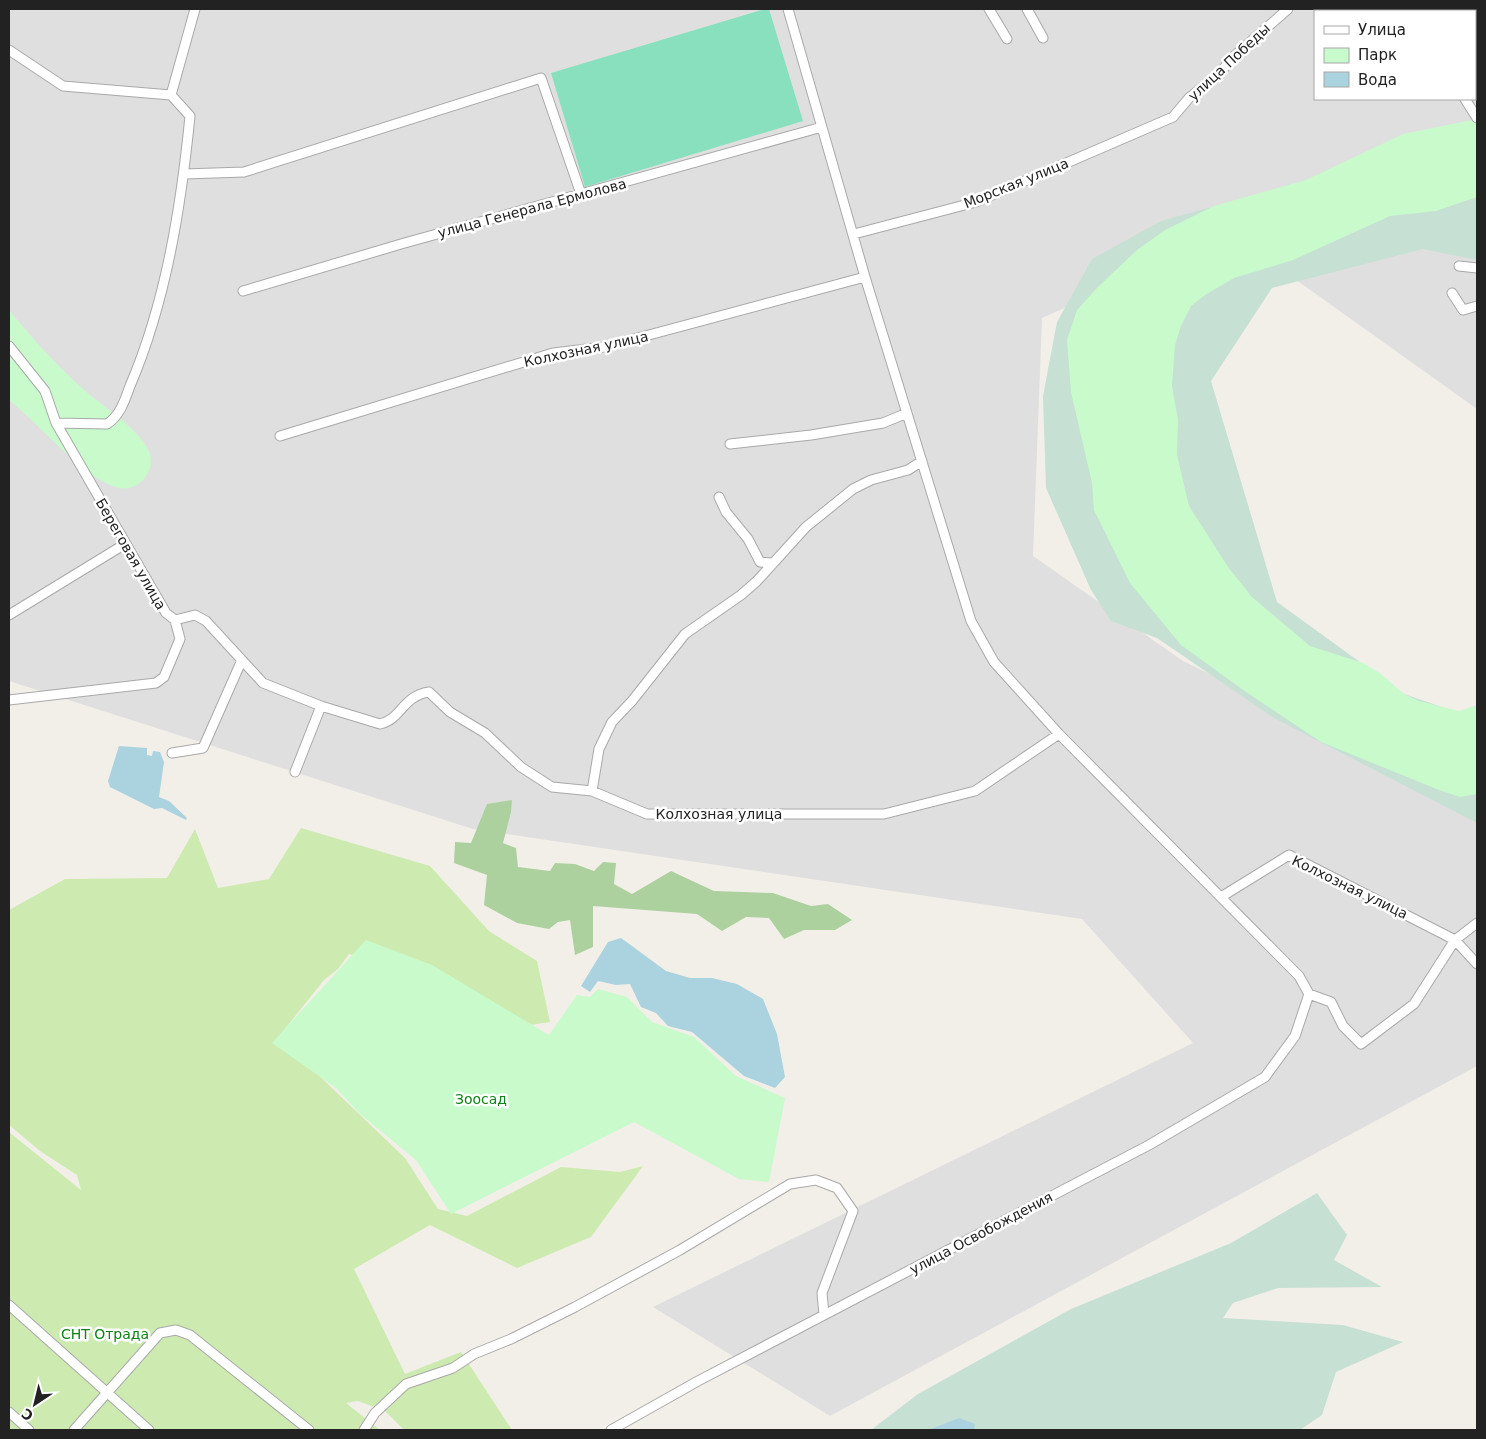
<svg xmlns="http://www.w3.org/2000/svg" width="1486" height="1439" font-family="'DejaVu Sans',sans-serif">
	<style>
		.residential { fill: #e0dfdf; fill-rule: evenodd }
		.grass { fill: #cdebb0 }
		.forest { fill: #add19e }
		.wetland { fill: #c6e0d4 }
		.park { fill: #c8facc }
		.pitch { fill: #88e0be }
		.water { fill: #aad3df }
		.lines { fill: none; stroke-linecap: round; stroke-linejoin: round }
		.street-casing { stroke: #a9a9a9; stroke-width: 11 }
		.street { stroke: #fff; stroke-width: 9 }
		.labels { text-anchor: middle; stroke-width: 5; stroke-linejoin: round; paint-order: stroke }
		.street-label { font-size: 14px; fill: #222; stroke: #fff }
		.park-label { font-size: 14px; fill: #0c8416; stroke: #fff }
	</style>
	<rect width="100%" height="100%" fill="#f2efe9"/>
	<!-- residential -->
	<path class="residential" d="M9,9H1477V409L1232,234L1042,318L1033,556L1183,661L1477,804V1066L830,1416L653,1307L1193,1043L1082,919L473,829L9,681ZM1315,11H1475V99H1315Z"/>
	<!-- grass -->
	<path class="grass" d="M301,828L430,866L489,931L537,961L550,1022L502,1029L404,971L349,954L338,969L324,980L276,1040L308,1065L405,1158L438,1209L467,1216L561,1167L620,1172L643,1166L591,1237L517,1268L430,1225L354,1269L405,1374L461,1352L512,1430H404L385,1411L358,1401L346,1403L380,1430H9V1132L81,1190L77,1175L40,1151L9,1125V910L65,879L167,878L195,829L218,888L269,879Z"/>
	<!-- forest -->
	<path class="forest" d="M512,800L511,812L503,843L516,848L518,867L550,871L555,863L575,864L594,871L603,862L616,863L614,884L632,894L671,871L714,891L773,893L811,906L828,904L852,920L835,930H804L784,939L769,918L746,917L722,931L697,914L593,906V947L575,955L570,920L558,922L549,929L517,923L484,905L487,875L454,863L455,842L471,843L487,804Z"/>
	<!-- wetland -->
	<path class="wetland" d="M1477,141V260L1423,249L1272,288L1211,381L1277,602L1404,694L1477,719V823L1274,718L1157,638L1111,621L1091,590L1046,488L1043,396L1057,322L1092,259L1161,221L1306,181Z
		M1317,1193L1347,1235L1334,1260L1382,1287L1278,1288L1233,1303L1223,1318L1343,1325L1403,1342L1336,1372L1322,1415L1300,1430H871L918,1394L1071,1309L1231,1243Z"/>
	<!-- park -->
	<path class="park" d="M1477,119V197L1436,211L1390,216L1293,260L1234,278L1205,295L1191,306L1181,326L1175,345L1172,386L1178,420L1177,455L1189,506L1228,567L1252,597L1310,646L1363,663L1380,673L1404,694L1419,701L1459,711L1477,705V794L1460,797L1439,790L1321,742L1246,692L1181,645L1130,583L1094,510L1092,483L1071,392L1067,340L1077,310L1096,289L1137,250L1165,230L1214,206L1306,180L1403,134Z
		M9,310C33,339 56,365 84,390C104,407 128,421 144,443C150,450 152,459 150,468C145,483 131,492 115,487C83,477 37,422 9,400Z
		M366,940L432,965L549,1035L577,995L590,997L598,989L627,997L652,1022L694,1037L736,1076L785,1098L769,1182L739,1179L634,1122L451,1214L416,1160L360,1114L336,1088L272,1043Z"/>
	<!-- pitch -->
	<path class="pitch" d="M765,9H769L803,121L585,187L551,73Z"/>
	<!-- water -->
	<path class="water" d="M119,746L147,748V755L152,756L153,751L160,752L164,762L159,797L169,801L187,818L186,820L162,808L154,809L110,787L108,781Z
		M621,938L666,971L690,978H712L737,984L763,999L777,1034L785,1077L775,1088L744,1076L692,1032L668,1026L656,1013L641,1007L630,984L616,985L598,981L590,992L581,986L608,942Z
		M959,1418L975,1424L974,1430H928Z"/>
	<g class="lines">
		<defs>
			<path id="street" d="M989,9L1007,39
				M1027,9L1043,38
				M1410,9L1417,11
				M1372,11L1374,9
				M1471,11L1475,9
				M9,50L63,86L171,95L195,9
				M1465,99L1477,118
				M184,174L244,172L541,78L581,194
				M854,234L976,202L1173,117L1189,98L1221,72L1231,59L1288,9
				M1459,266L1477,268
				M243,291L401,244L822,127
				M1452,293L1463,310L1477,306
				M9,346L45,391L56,423L166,613L175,620L195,615L206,621L263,683L321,706L295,772
				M56,423L107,424C120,416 125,400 130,386C166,302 181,207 190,116L171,95
				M280,436L553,353L604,347L865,277
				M730,444L811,435L883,423L907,413
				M719,497L726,512L748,539L760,562L772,563
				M9,615L125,544
				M9,700L156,683L164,677L180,639L175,620
				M321,706L380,724C402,719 402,696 429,692L450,712L485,733L521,767L552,787L592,791L647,814H884L975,791L1059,734
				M172,753L203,748L241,662
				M592,791L599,749L612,722L632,701L685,634L741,595L757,581L806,527L853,489L871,480L908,470L922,461
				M1221,897L1289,855L1455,940L1477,923
				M1309,994L1331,1002L1343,1026L1361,1044L1414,1004L1455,940L1477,964
				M9,1305L149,1430
				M9,1412L29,1430
				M74,1430L160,1333L176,1330L190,1335L309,1430
				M364,1430L375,1413L406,1384L453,1368L474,1354L511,1339L575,1307L680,1250L790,1184L816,1180L837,1188L853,1211L822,1293L824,1315
				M611,1430L698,1381L1149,1145L1265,1077L1295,1036L1309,994L1299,976L1059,734L994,662L971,621L865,277L788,9"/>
		</defs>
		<!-- street casing -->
		<use href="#street" class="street-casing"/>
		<!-- street -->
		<use href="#street" class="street"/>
	</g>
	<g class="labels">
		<!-- street labels -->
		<g class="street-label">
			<text transform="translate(1229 62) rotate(-43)" y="5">улица Победы</text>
			<text transform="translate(1016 183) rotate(-22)" y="5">Морская улица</text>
			<text transform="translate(532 208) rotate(-15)" y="5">улица Генерала Ермолова</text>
			<text transform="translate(586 349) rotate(-12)" y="5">Колхозная улица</text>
			<text transform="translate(131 554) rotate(60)" y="5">Береговая улица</text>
			<text x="719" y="819">Колхозная улица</text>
			<text transform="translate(1350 887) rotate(26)" y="5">Колхозная улица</text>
			<text transform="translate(981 1233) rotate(-28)" y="5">улица Освобождения</text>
		</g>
		<!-- park labels -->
		<g class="park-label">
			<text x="481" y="1104">Зоосад</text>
			<text x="105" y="1339">СНТ Отрада</text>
		</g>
	</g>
	<!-- border -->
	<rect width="1486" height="1439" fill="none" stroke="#222222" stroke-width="20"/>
	<!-- legend -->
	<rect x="1314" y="10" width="162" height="90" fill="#ffffff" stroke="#a7a7a7"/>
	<rect x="1324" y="26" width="25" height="8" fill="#ffffff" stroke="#a7a7a7"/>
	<text x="1358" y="35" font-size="15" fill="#222222">Улица</text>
	<rect x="1324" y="48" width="25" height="15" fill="#c8facc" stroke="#a7a7a7"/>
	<text x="1358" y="60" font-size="15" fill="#222222">Парк</text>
	<rect x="1324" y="72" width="25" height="15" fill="#aad3df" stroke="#a7a7a7"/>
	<text x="1358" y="85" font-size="15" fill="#222222">Вода</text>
	<!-- north arrow -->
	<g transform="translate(35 1404) rotate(215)" stroke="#ffffff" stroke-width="4" paint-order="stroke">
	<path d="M0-4L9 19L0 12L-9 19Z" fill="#222222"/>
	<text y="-8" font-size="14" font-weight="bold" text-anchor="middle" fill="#222222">С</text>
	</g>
</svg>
